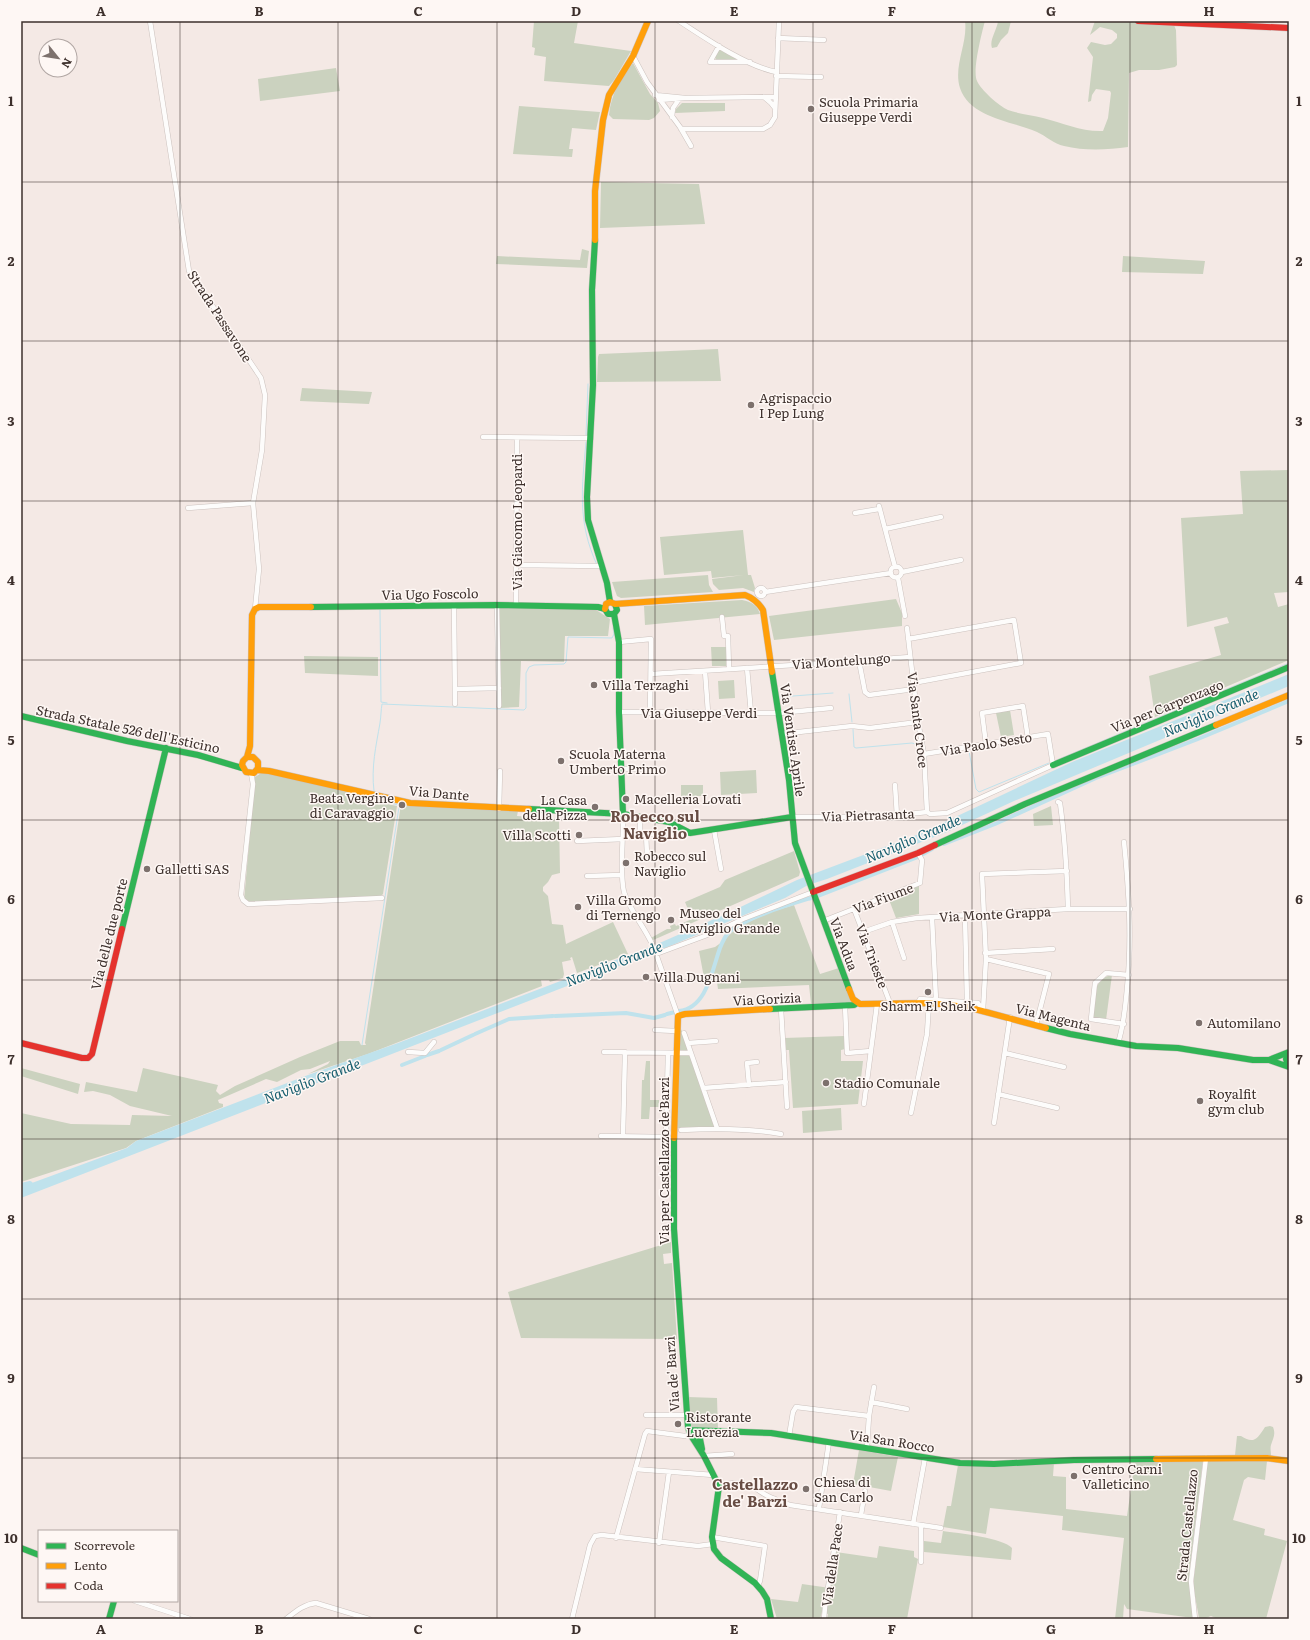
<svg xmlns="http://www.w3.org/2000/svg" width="1310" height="1640" font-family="Literata,serif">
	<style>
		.green { fill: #cbd2bf }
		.water { fill: #bfe2ec }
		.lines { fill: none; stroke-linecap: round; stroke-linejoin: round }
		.stream { stroke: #bfe2ec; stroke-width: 1 }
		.canal { stroke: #bfe2ec; stroke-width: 4 }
		.street-casing { stroke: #ccc2be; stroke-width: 5.5 }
		.fast-casing { stroke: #ccc2be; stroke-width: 7 }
		.slow-casing { stroke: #ccc2be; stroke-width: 7 }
		.jam-casing { stroke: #ccc2be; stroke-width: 7 }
		.street { stroke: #fdfcfb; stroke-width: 4.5 }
		.fast { stroke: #30b455; stroke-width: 6 }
		.slow { stroke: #ff9f0a; stroke-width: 6 }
		.jam { stroke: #e5322d; stroke-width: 6 }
		.grid { fill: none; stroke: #3d302c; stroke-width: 1; stroke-opacity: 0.55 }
		.poi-dot { fill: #7d716d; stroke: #fef7f4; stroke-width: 1.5 }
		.labels { text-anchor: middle; stroke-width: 3; stroke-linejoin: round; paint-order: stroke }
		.poi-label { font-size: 13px; fill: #3d302c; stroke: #fef7f4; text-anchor: start }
		.street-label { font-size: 13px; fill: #3d302c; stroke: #fef7f4 }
		.water-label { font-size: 14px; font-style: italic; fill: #155d6e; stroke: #fef7f4 }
		.quarter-label { font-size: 15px; font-weight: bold; fill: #674c43; stroke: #fef7f4 }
		.neatline { fill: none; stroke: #3d302c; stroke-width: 1.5 }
		.grid-label { font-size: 13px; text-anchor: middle; font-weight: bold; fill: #3d302c }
	</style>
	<rect width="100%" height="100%" fill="#f4e9e5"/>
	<!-- green -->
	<path class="green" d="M534,21H578L574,43L631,51L614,80L609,86L544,81L546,57L534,55L535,48L532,47Z
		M965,21H985C982,32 972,71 977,81C981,90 999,106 1008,110C1019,114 1032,115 1043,118C1063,123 1082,132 1103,131L1108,118L1111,93L1110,91L1096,89L1092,95L1091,101L1088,102L1093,57L1087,48L1091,42L1105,45L1111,44L1117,38V34L1112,30L1100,27L1090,35L1095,21H1123L1174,25L1176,30L1177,65L1175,67L1159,70H1139L1129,73L1128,147C1107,150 1084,151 1064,146C1054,144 1046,136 1037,132C1012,121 970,118 960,88C953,66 968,43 965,21Z
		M998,21H1011L1008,33L1001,40L997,47L992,48C989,40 997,30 998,21Z
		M719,49H720L740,61L716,60L715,57Z
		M633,63L650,94L658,103L660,111L654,118L649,120L613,119L609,115C611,94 620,80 633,63Z
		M336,68L340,91L260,101L258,79Z
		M682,103H725V111L675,113L676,109Z
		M519,106L600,112L596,130L572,128L569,149H573L572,157L513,154Z
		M601,182L699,184L705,224L600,228Z
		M582,249L589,251L587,268L496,264L497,256L580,260Z
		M1123,256L1205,261L1203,274L1122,272Z
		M718,349L721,381L597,382L598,357L599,354Z
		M302,388L372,392L369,404L300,401Z
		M1289,470V592L1274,593L1278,607L1289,604V660L1155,717L1149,676L1221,655L1214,627L1229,623L1227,617L1187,627L1181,518L1243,514L1240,471Z
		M743,530L748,575H751L755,588L754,592L743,588L719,590L713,584L712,579L744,575L712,578L711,571L664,575L660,537Z
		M708,575L709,585L713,592L621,598L617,596L612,582Z
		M896,599L902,613V626L774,640L769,616Z
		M742,600C752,602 757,605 760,614L645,625L644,606Z
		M499,608H593L610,619L608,636H565L564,662L521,661L519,707L501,708Z
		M711,647H726V666H712Z
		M304,656L378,657V676L305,673Z
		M734,680L735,698L719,699L718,681Z
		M1010,710L1014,735L1001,737L996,713Z
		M756,770L757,793L721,795L720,772Z
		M263,772L372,798L373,801L397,806L383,894L380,897L249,903L244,900L255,777Z
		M681,785H703V796H681Z
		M401,804L518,811L517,816L559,819L560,873L552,875L548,882L543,887V891L548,896L552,924L563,925L566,944L613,922L628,954L577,973L572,957L570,958L571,960L562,962L564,974L563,978L550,982L549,980H541L542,986L368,1054L308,1074L328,1064L330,1061L310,1069L301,1070L277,1082L266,1079L218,1100L219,1103L223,1104V1107L136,1141L126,1148L21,1182V1113L71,1124L130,1125L132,1115L172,1116L130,1106L110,1095L93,1091L84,1092L86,1082L137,1092L143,1068L218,1085L216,1091L220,1095L235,1086L300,1057L340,1041H359L361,1045H366L365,1043Z
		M1051,806L1053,825L1034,826L1033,814Z
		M794,851L800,872L799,876L651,941L649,939L667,929H671L670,926L675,924L676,926L692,919L685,902L720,887L725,880Z
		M919,885V914L896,918L888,897Z
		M794,905L820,974L839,968L852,1003L811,1004L809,985L718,989L717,982L705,983L699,951L715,947L722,942L739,926L771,912Z
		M1112,975L1106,1020L1092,1017C1094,1002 1092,978 1112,975Z
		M679,1024L690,1052L678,1053Z
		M844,1036L845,1049L841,1050V1061H863L858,1104L793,1108L789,1050H785L784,1038Z
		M691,1054L716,1128H676L677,1055Z
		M646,1061H650V1100H659V1107H650L649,1119H641L642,1080H644Z
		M21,1068L80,1084L78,1094L21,1076Z
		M841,1108L842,1130L803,1133L802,1111Z
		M671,1242V1253L663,1254L664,1264L672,1263L677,1339L521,1338L508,1292Z
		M688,1397L717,1398L718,1430L694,1429L690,1424Z
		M1270,1426L1273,1427C1276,1435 1273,1438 1271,1445C1270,1448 1271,1452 1271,1455H1235L1237,1436H1241C1253,1444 1257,1440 1265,1427Z
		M859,1450L898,1457L891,1491L853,1484Z
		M1203,1460L1189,1577L1193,1618L1127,1609L1124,1604L1123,1619H1115L1124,1538L1062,1530L1063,1516L990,1508L986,1534L943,1527L947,1506H951L958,1465L1054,1463L1053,1476L1066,1477V1509L1127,1516L1135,1461Z
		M1208,1460L1267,1461L1265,1480L1248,1477L1244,1480L1233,1520L1265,1529L1264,1535L1287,1541L1266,1619H1218L1211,1616L1206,1618H1199L1194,1591V1577Z
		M943,1531C957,1533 1004,1538 1012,1548L1011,1560L924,1552V1541L941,1543Z
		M879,1546L914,1551V1557L918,1559L907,1619H827L828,1614L822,1612L820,1619H777L771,1599L798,1602L802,1584L830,1588L836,1552L877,1558Z"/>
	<!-- water -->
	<path class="water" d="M1289,674V686L1014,801L947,832L827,879L808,885L785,898L670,946L21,1198V1187L127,1148L136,1141L308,1075L398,1043L655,945L728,913L797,880L919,834L1072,762Z"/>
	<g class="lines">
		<!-- stream -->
		<path class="stream" d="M586,435L588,384
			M586,442C582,487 577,522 597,565
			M380,609L381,702L387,703
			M849,694L852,722
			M780,697L833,693
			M853,729L854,747L856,748L912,743L915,744
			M969,751L976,789L979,792L1049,763
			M1057,760L1289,663
			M374,791C371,767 376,746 380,723C381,716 381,710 382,704L524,710L526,708V673L529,667L534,665L564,664L566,662L568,637L612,638L614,634L613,628
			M362,1045L399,807L398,805L375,799"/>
		<!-- canal -->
		<path class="canal" d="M944,844L995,824L1096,778L1198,739L1289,701
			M818,896L918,857L932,849
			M679,1011C707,1008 712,970 720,948C722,943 725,936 729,932C747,917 788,905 811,898
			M667,1014L675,1012
			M555,1016L626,1013L654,1018L665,1015
			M475,1034L509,1019L553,1016
			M441,1050L473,1035
			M427,1055L439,1051
			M402,1065L425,1056
			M21,1185L30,1183L34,1187"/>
		<defs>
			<path id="street" d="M150,21L189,271L261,378L265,395L262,450L253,503L259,569L255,609
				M679,21C705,38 746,66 776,72
				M778,38L824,40
				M719,46L710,62H750
				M633,56L647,82L680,127L691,146
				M776,76L821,77
				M655,95L685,98L659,100
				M764,97L771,103L775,108
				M685,98L775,97
				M672,117L673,108L680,98
				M681,129H763L770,125L775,117L779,21
				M483,437L591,438
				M879,506L895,567
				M188,508L253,503
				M855,513L879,509
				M885,529L941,517
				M516,565L601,566
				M890.5 572a5.5 5.5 0 1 1 11 0a5.5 5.5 0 1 1-11 0Z
				M902,572L961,560
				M898,578L905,616
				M757 592a4 4 0 1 1 8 0a4 4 0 1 1-8 0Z
				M765,592L891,573
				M454,605L455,704
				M497,605L499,706
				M516,605L517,438
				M722,617L724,636H728L729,669
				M907,628L918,722L924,754L927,812
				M908,639L1014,620L1021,663L913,683
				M619,642L651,639L650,713
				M859,661L865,692L869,695L914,689
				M747,668L751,713
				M705,671L708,712
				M651,674L859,661L910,657
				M455,689L499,688
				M619,712L779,713L831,708
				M781,734L852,726L870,728L918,722
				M986,744L982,713L1023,706L1028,738
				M620,769H645
				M251,773L253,784L241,895L243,900L248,904L382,898
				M895,785L897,816
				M1058,802L1060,803C1065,838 1067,874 1068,909
				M499,809L500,771
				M623,814C624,837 619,871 624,892C630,911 644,926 652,944
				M792,817C837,817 882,818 927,812L930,814L947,813L1053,765L1048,734L924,754
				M640,818V834L678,833L681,828
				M714,830L721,869
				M646,834L647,854
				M577,841L623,839
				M587,876L622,875
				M854,909L890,1003
				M965,916L967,1001
				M932,917L936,1000
				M823,921L920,883L922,860L918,853
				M892,922L904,958
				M863,932L892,922L917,918L1068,909H1130
				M985,953L1053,949
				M986,959L982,874L1067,871
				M918,1003L920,999L978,1003L982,1009
				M845,1005L847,1053L871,1051
				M781,1009L787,1107
				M983,1010L986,959L1049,974L1036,1025
				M678,1016L656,954L718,931L743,919L813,892
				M1124,1024L1091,1019L1095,983L1106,973L1129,975
				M655,1030L676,1031
				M684,1033L717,1128
				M688,1043L716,1041
				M1118,1043C1124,1025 1125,1008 1127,989C1132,939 1129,892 1124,842
				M408,1052L425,1053L434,1042
				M604,1052L691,1053
				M1005,1053L1064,1067
				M749,1085L747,1063L757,1062
				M703,1088L786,1082
				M998,1094L1057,1108
				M864,1104L877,1004
				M911,1113L927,1034L929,1003
				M994,1123L1010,1017
				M681,1130C715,1128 748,1128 781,1134
				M601,1136L666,1137L668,1053
				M623,1136L625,1052
				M871,1402L907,1409
				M646,1415H686
				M789,1436L793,1412L796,1407L869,1416
				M867,1447L869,1416L874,1387
				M704,1456L732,1454
				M635,1469L713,1475
				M719,1486C735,1482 744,1480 758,1490C764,1494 768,1497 775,1499
				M780,1501L790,1505L941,1528
				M819,1508L829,1442
				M861,1515L865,1491
				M913,1524L925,1458
				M712,1537L765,1546L760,1581L758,1585
				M616,1538L645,1434L647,1431L685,1436L690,1434
				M659,1543L669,1472
				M921,1562V1525
				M135,1601L190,1619
				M286,1619C295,1612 304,1604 316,1603L369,1619
				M572,1619L590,1545L595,1536L602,1535L698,1546L713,1544
				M824,1619L825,1607L840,1512
				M1195,1619L1191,1581L1206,1458"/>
			<path id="fast" d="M595,240L592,290L593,385L587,497L588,520L607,583L610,602
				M311,607L497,605L598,607L605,609
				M605,609L608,614H614L617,610L615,604
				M614,614L619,642V712L623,814
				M772,672L789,780L795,843L849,989
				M21,716L127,741L198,755L242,768
				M1053,765L1289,667
				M529,809L623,814L669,822L690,833L792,817
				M935,845L1025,804L1216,725
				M122,929L166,748
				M770,1009L854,1005L857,1003
				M1046,1028L1070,1034L1136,1046L1178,1048L1253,1060H1269L1289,1052
				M1269,1060L1289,1067
				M1288,1066L1286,1059L1289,1053
				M674,1138V1229L688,1427L690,1434L704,1456L719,1486L712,1537L714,1549L721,1558L755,1583L762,1591L767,1599L771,1619
				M689,1430L771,1433L960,1463L994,1464L1074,1460L1156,1459
				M699,1434L702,1449
				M21,1548L39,1555
				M109,1619L114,1601"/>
			<path id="slow" d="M595,240V191L603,120L609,95L633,56L648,21
				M605,609L606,604L610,602L615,604L745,595C753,598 758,602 763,610L772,672
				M1216,725L1289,695
				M247,757H253L258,762V768L254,773L246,772L242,765L243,761L247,757L250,746L252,615L255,609L259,607H311
				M257,770L269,771L410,803L529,809
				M849,989L853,999L860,1004L929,1003L967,1007L1046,1028
				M674,1138L678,1016L685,1014L770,1009
				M1156,1459L1267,1458L1289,1461"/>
			<path id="jam" d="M1138,21L1289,28
				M813,892L918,853L935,845
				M21,1043L82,1058H88L92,1054L122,929"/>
		</defs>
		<!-- street casing -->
		<use href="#street" class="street-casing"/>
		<!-- fast casing -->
		<use href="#fast" class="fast-casing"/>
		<!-- slow casing -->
		<use href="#slow" class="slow-casing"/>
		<!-- jam casing -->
		<use href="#jam" class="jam-casing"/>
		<!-- street -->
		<use href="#street" class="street"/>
		<!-- fast -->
		<use href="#fast" class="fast"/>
		<!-- slow -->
		<use href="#slow" class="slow"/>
		<!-- jam -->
		<use href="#jam" class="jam"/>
	</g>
	<!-- grid -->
	<path class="grid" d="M180,21V1619M338,21V1619M497,21V1619M655,21V1619M813,21V1619M972,21V1619M1130,21V1619M21,182H1289M21,341H1289M21,501H1289M21,660H1289M21,820H1289M21,980H1289M21,1139H1289M21,1299H1289M21,1458H1289"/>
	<!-- markers -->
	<g class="poi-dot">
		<circle cx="811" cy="109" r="4"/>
		<circle cx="751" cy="405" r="4"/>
		<circle cx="594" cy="685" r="4"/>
		<circle cx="561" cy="761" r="4"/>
		<circle cx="626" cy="799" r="4"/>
		<circle cx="402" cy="805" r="4"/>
		<circle cx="595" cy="807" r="4"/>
		<circle cx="579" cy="835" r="4"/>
		<circle cx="626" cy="863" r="4"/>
		<circle cx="147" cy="869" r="4"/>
		<circle cx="578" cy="907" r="4"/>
		<circle cx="671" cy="920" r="4"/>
		<circle cx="646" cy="977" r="4"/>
		<circle cx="928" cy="992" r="4"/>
		<circle cx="1199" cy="1023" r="4"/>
		<circle cx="826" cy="1083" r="4"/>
		<circle cx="1200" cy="1101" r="4"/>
		<circle cx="678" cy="1424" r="4"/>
		<circle cx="1074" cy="1476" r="4"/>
		<circle cx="806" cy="1489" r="4"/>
	</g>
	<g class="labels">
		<!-- poi labels -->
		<g class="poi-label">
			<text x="819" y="107">Scuola Primaria<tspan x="819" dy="15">Giuseppe Verdi</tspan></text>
			<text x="759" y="403">Agrispaccio<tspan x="759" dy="15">I Pep Lung</tspan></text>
			<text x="602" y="690">Villa Terzaghi</text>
			<text x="569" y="759">Scuola Materna<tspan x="569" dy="15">Umberto Primo</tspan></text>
			<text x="394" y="803" text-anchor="end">Beata Vergine<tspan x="394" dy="15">di Caravaggio</tspan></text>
			<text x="634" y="804">Macelleria Lovati</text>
			<text x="587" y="805" text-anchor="end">La Casa<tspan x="587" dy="15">della Pizza</tspan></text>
			<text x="571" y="840" text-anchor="end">Villa Scotti</text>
			<text x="634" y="861">Robecco sul<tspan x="634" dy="15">Naviglio</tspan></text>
			<text x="155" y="874">Galletti SAS</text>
			<text x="586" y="905">Villa Gromo<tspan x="586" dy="15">di Ternengo</tspan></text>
			<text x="679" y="918">Museo del<tspan x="679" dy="15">Naviglio Grande</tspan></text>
			<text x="654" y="982">Villa Dugnani</text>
			<text x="928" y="1011" text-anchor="middle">Sharm El Sheik</text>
			<text x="1207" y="1028">Automilano</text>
			<text x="834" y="1088">Stadio Comunale</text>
			<text x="1208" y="1099">Royalfit<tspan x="1208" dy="15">gym club</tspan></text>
			<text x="686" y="1422">Ristorante<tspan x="686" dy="15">Lucrezia</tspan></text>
			<text x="1082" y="1474">Centro Carni<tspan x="1082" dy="15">Valleticino</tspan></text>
			<text x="814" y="1487">Chiesa di<tspan x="814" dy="15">San Carlo</tspan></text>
		</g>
		<!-- street labels -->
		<g class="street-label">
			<text transform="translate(220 316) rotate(57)" y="5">Strada Passavone</text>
			<text transform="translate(517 522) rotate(-90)" y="5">Via Giacomo Leopardi</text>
			<text transform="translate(430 594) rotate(-1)" y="5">Via Ugo Foscolo</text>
			<text transform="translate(841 661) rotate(-4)" y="5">Via Montelungo</text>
			<text transform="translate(1167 706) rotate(-22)" y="5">Via per Carpenzago</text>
			<text x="699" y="718">Via Giuseppe Verdi</text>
			<text transform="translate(918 720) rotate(83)" y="5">Via Santa Croce</text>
			<text transform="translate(128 729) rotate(12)" y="5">Strada Statale 526 dell'Esticino</text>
			<text transform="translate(793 740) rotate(82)" y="5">Via Ventisei Aprile</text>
			<text transform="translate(986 744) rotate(-9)" y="5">Via Paolo Sesto</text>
			<text transform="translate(439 793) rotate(5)" y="5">Via Dante</text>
			<text transform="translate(868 815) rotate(-2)" y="5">Via Pietrasanta</text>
			<text transform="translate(883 898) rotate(-21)" y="5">Via Fiume</text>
			<text transform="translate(995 914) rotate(-3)" y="5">Via Monte Grappa</text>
			<text transform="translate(109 934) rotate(-76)" y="5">Via delle due porte</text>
			<text transform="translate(844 944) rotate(69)" y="5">Via Adua</text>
			<text transform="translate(872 956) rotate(69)" y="5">Via Trieste</text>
			<text transform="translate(767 999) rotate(-3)" y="5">Via Gorizia</text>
			<text transform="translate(1053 1017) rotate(14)" y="5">Via Magenta</text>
			<text transform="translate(664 1161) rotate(-90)" y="5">Via per Castellazzo de'Barzi</text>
			<text transform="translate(672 1374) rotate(-94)" y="5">Via de' Barzi</text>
			<text transform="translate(892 1441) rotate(9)" y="5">Via San Rocco</text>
			<text transform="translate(1187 1525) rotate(-84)" y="5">Strada Castellazzo</text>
			<text transform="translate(832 1565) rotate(-82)" y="5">Via della Pace</text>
		</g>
		<!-- water labels -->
		<g class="water-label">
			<text transform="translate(1211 713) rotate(-23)" y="5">Naviglio Grande</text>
			<text transform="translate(913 839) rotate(-23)" y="5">Naviglio Grande</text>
			<text transform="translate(614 964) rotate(-21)" y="5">Naviglio Grande</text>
			<text transform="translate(312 1081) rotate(-21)" y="5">Naviglio Grande</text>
		</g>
		<!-- quarter labels -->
		<g class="quarter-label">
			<text x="655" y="822">Robecco sul<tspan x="655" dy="17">Naviglio</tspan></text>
			<text x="755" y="1490">Castellazzo<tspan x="755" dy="17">de' Barzi</tspan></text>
		</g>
	</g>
	<!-- border -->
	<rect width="1310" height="1640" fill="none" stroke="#fef7f4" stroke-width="44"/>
	<!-- legend -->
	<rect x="38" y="1530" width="140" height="72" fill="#fef7f4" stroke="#b1a7a4"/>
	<rect x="46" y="1543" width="20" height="6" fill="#30b455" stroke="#b1a7a4"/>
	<text x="74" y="1550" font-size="12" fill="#3d302c">Scorrevole</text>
	<rect x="46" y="1563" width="20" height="6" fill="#ff9f0a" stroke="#b1a7a4"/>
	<text x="74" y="1570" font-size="12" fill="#3d302c">Lento</text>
	<rect x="46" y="1583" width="20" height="6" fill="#e5322d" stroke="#b1a7a4"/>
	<text x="74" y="1590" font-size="12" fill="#3d302c">Coda</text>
	<!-- north arrow -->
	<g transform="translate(58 58) rotate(120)"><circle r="19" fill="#fef7f4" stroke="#b1a7a4"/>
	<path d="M0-3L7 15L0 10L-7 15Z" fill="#7d716d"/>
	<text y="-6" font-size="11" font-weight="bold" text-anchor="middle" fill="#3d302c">N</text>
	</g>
	<rect x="22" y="22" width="1266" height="1596" class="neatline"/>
	<g class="grid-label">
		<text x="101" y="16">A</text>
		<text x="259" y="16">B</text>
		<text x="418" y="16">C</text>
		<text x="576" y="16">D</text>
		<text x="734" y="16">E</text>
		<text x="892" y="16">F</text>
		<text x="1051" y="16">G</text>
		<text x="1209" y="16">H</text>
		<text x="11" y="106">1</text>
		<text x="1299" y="106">1</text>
		<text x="11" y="266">2</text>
		<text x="1299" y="266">2</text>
		<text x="11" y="426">3</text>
		<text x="1299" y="426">3</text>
		<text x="11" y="585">4</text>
		<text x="1299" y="585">4</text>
		<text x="11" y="745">5</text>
		<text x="1299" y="745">5</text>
		<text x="11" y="904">6</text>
		<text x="1299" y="904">6</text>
		<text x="11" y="1064">7</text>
		<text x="1299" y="1064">7</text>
		<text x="11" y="1224">8</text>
		<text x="1299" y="1224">8</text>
		<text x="11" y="1383">9</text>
		<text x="1299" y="1383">9</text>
		<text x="11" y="1543">10</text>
		<text x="1299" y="1543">10</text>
		<text x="101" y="1634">A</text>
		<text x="259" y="1634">B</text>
		<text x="418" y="1634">C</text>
		<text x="576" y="1634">D</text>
		<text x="734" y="1634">E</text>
		<text x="892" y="1634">F</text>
		<text x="1051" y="1634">G</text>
		<text x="1209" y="1634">H</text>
	</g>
</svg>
